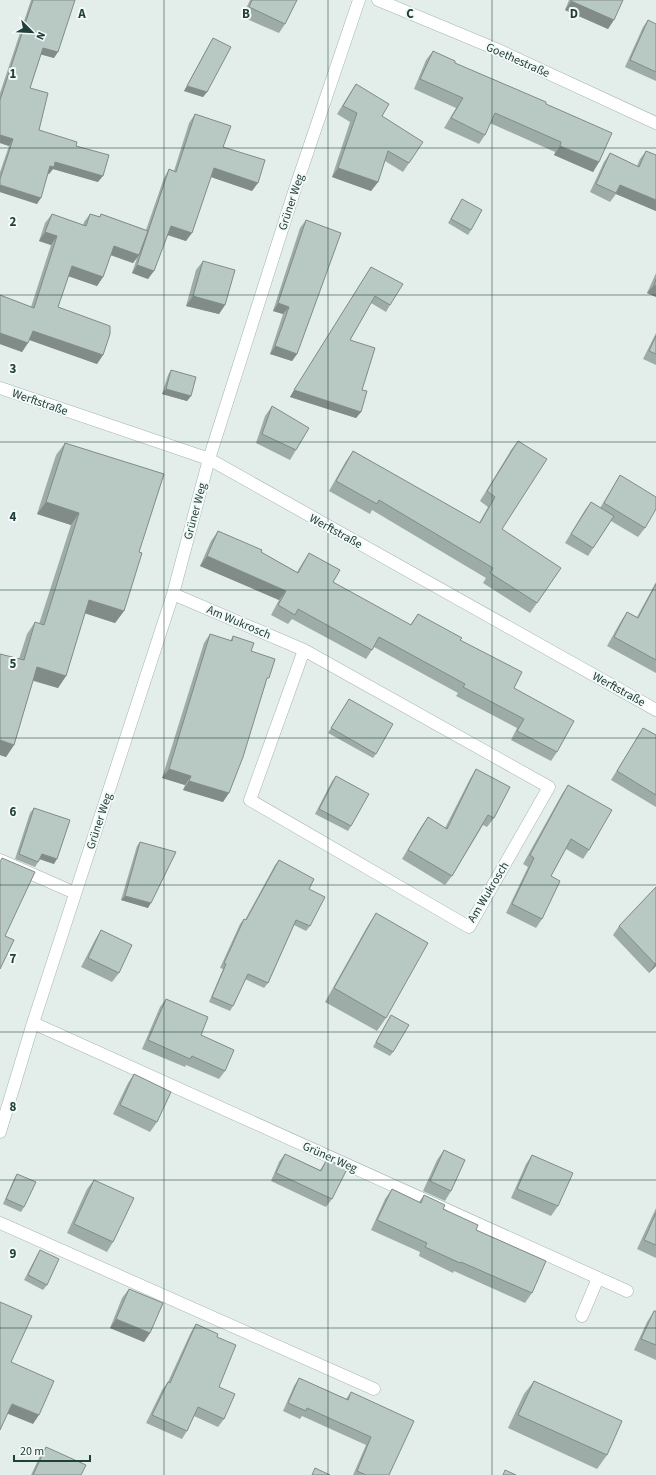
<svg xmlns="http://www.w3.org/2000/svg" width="656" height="1475" font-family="'Source Sans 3',sans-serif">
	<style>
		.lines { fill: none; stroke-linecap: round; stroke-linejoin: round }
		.service-casing { stroke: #a5b5b2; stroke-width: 13 }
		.minor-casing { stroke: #a5b5b2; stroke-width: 13 }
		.service { stroke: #fff; stroke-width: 12 }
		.minor { stroke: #fff; stroke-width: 12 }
		.wall { fill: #9eaca8 }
		.shaded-wall { fill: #818c88 }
		.building { fill: #b8c8c3; stroke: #818c88 }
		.grid { fill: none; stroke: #213f3b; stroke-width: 1; stroke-opacity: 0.55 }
		.labels { text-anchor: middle; stroke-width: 4; stroke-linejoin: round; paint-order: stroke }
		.street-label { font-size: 12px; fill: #213f3b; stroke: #f3f9f7 }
		.grid-label { font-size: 13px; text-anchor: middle; font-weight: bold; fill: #213f3b; stroke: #f3f9f7; stroke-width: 4; stroke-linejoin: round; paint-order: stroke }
	</style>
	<rect width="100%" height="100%" fill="#e3edea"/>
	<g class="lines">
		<defs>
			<path id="service" d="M0,860L75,893
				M0,1223L374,1389
				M582,1316L598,1278"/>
			<path id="minor" d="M378,0L496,49L656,123
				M0,388L209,459L656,710
				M173,594L304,650L250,800L469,927L549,787L304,650
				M33,1023L627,1291
				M0,1132L33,1023L173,594L209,459L295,189L359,0"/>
		</defs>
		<!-- service casing -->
		<use href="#service" class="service-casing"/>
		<!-- minor casing -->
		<use href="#minor" class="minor-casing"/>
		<!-- service -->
		<use href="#service" class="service"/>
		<!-- minor -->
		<use href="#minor" class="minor"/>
	</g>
	<!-- wall -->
	<path class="wall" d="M31,0H75L54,58L41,54L30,88L39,130L76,146L98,182L53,169L49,174L48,173L37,204L0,192V172L9,146L0,143V93Z
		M250,0H297L285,24L279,33L242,17Z
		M569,0H623L608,29L565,10Z
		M648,20L656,24V81L625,67L643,27Z
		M213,38L207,92L203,97L184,91L210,43Z
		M433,51L455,63L546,104L599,162L593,172L554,155L555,152L490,123L485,135L479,144L444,128L456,108L414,89L426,60Z
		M356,84L382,116L409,163L403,172L385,161L378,182L371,191L332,177L350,122L337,114L350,93Z
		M195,114L223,147L252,191L211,177L186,241L167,235L148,279L132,273L137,258L133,263L110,255L103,277L97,286L68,276L58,307L103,355L97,364L29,340L22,352L0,344V295L31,307L51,245L39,241L45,223L52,214L83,225L84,222L90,214L99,217L101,214L146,230L164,178L169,169L174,171L189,123Z
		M646,151L656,155V211L616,194L610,202L590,192L604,162L610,153L637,166L640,159Z
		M462,199L471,230L468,235L448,223Z
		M306,220L297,354L292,361L270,354L283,314L273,311L300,228Z
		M203,261L225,305L219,314L186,306L196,270Z
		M371,267L390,305L386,312L371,303L350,340L362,390L361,412L356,418L290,397Z
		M656,273V297L647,293Z
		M656,333V365L643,359Z
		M171,370L191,396L187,401L162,394L168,375Z
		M272,406L296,450L290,460L256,443L265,416Z
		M518,441L502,529L537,603L530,613L483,583L486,578L372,510L370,514L329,491L346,461L353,451L479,523L488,507L480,501L511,450Z
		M65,443L139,552L124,611L115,623L85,613L66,676L58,688L33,681L14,745L6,757L0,755V654L19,659L27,634L35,622L39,624L71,525L37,514L56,455Z
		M620,475L645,528L638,537L611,521L588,556L565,543L585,510L591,502L600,508L614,485Z
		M218,531L261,552L297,572L303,562L309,553L333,582L410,625L418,614L460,640L514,688L557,752L551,761L511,740L517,728L456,696L458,693L374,647L366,659L292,619L288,624L271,615L279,600L200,566L211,541Z
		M656,582V673L607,646L621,621L627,612L637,617Z
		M210,634L230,641L233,636L251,651L266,683L223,802L183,790L185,785L162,778L204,643Z
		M349,699L376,754L373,758L328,733Z
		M643,728L656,735V807L611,780L638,736Z
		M476,769L494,818L487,827L483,825L452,876L445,885L402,859L421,827L428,817L445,828L470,779Z
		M336,776L351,826L348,831L315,814L332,781Z
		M568,785L589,850L583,859L566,849L551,876L542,919L536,928L506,913L528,867L523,864L562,794Z
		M34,808L54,864L40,859L35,867L15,859L30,813Z
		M140,842L148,908L121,900L137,846Z
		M279,860L309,889L310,926L306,931L294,925L268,983L264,988L245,979L233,1006L230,1011L209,1002L223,969L220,968L240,924L244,919L245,920L275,865Z
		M656,887V966L649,973L613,935L619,926Z
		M376,913L386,1018L377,1031L325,1002L367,927Z
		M101,930L119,973L112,982L81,967L95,940Z
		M166,999L201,1035L225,1071L219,1079L186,1065L185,1067L142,1049L160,1007Z
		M391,1015L393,1052L390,1056L373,1047Z
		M134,1074L157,1122L150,1132L113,1114L128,1083Z
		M444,1150L451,1191L445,1201L423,1191L437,1160Z
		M285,1154L320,1170L327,1159L332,1199L326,1207L271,1181L279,1162Z
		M532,1155L558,1206L551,1216L511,1198L526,1164Z
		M17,1174L24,1207L21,1212L3,1204L14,1179Z
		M94,1180L113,1242L107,1252L67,1233L87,1189Z
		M392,1189L419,1202L424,1195L476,1230L532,1293L525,1303L454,1271L453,1273L419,1256L420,1252L371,1230L385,1199Z
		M656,1208V1258L637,1249Z
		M40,1250L47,1285L43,1290L24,1280L37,1255Z
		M129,1289L150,1333L144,1342L110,1328L122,1298Z
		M654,1311H656V1360L634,1350L647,1322Z
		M196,1324L217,1337L219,1387L224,1419L218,1427L194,1416L187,1431L182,1439L146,1423L162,1390L168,1382L191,1332Z
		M299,1378L346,1399L351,1392L389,1475H353L366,1445L302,1416L300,1419L283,1411L294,1386Z
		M534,1381L607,1455L597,1469L508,1428L524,1394Z
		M46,1447L81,1475H31L40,1456Z"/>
	<!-- shaded-wall -->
	<path class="shaded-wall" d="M571,1L614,20L608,29L565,10Z
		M43,48L58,52L54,58L39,54Z
		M187,86L207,92L203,97L184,91Z
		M0,135L13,139L9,146L0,143Z
		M560,146L599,162L593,172L554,155Z
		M55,162L103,176L98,182L53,169L49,174L46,173L50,166Z
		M214,168L258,183L252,191L208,176Z
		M338,168L378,182L371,191L332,177Z
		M0,185L41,198L37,204L0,192Z
		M620,185L656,200V211L616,194Z
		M171,226L192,233L186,241L165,234Z
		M45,232L57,236L51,245L39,241Z
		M114,246L139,255L133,263L108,254Z
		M137,265L154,271L148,279L132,273Z
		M72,266L103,277L97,286L65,275Z
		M654,285L656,286V297L647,293Z
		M193,296L225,305L219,314L186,306Z
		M278,303L289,307L283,314L273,311Z
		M33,331L103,355L97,364L27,339Z
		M0,333L28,343L22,352L0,344Z
		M275,346L297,354L292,361L270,354Z
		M166,389L191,396L187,401L162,394Z
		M294,390L361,412L356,418L290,397Z
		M46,502L79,513L71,525L37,514Z
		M207,556L286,591L279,600L200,566Z
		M89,600L124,611L115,623L81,612Z
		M37,667L66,676L58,688L29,679Z
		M0,740L14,745L6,757L0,755Z
		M169,769L191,776L185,785L162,778Z
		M189,781L229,793L223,802L183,790Z
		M42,854L57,859L54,864L39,859Z
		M125,896L151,903L148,908L121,900Z
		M656,963V966L649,973L655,964Z
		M116,1319L150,1333L144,1342L110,1328Z
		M12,1404L39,1415L33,1424L6,1413Z"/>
	<!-- building -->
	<path class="building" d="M33,0H75L58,52L43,48L30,88L48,93L39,130L77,142L76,146L109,155L103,176L55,162L54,167L50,166L41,198L0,185V179L13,139L0,135V100Z
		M252,0H297L285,24L249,7Z
		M571,0H623L614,20L571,1Z
		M648,20L656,24V72L630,60Z
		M213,38L231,47L207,92L187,86Z
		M433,51L455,61V63L546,102V104L612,133L599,162L560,146L561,142L495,113L485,135L451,118L463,98L420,79Z
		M356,84L389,104L382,116L423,142L409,163L388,151L378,182L338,168L357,113L343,106Z
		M195,114L231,126L223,147L265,160L258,183L214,168L192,233L171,226L154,271L137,265L169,169L176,172Z
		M646,151L656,155V200L620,185L616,193L596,184L610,153L639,167Z
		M462,199L482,210L471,230L451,219Z
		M52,214L86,226L90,214L100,217L101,214L148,231L139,255L114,246L103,277L72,266L58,307L110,326V334L103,355L33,331L28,343L0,333V295L34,308L57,236L45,232Z
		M306,220L341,233L297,354L275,346L289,307L278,303Z
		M203,261L235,270L225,305L193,296Z
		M371,267L403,284L390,305L375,296L350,340L375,348L362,390L367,391L361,412L294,390Z
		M656,279V286L654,285Z
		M656,336V354L649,351Z
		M171,370L196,377L191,396L166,389Z
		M272,406L309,428L296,450L262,434Z
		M518,441L547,459L502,529L561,568L537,603L490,573L493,568L379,500L377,504L336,481L353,451L480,523L495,497L487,491Z
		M65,443L164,474L139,552L142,553L124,611L89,600L66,676L37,667L14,745L0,740V654L24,660L35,622L44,625L79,513L46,502Z
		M620,475L656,497V509L645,528L604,503Z
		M591,502L614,516L593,548L571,534Z
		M218,531L262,550L261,552L298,573L309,553L340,570L333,582L411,625L418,614L462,638L460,640L522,672L514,688L574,721L557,752L517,731L524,719L463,687L465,684L379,637L372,650L298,609L295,615L278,605L286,591L207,556Z
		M656,584V660L614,637L627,612L638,618Z
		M210,634L232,641L233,636L254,643L251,651L275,659L269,678H267L243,757L229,793L189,781L191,776L169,769Z
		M349,699L393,724L376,754L331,728Z
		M643,728L656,735V795L617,771Z
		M476,769L510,787L494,818L488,815L452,876L408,850L428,817L447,829Z
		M336,776L369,794L351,826L319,809Z
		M568,785L612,810L589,850L571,839L551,876L560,881L542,919L512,904L534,858L530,855Z
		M34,808L70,820L57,859L42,854L38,862L19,854Z
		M140,842L176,852L151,903L125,896Z
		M2,858L35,872L5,936L14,940L0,969V862Z
		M279,860L314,879L309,889L325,897L310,926L296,920L268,983L248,974L233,1006L212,997L226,964L224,963L244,919L246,920Z
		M656,887V963L655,964L619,926Z
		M376,913L428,943L386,1018L334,988Z
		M101,930L132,945L119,973L88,958Z
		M166,999L208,1017L201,1035L234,1050L225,1071L192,1056L190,1059L148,1040Z
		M391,1015L409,1025L393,1052L376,1042Z
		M134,1074L171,1092L157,1122L120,1105Z
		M444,1150L465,1160L451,1191L430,1181Z
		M285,1154L321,1171L327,1159L347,1169L332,1199L276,1173Z
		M532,1155L573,1173L558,1206L517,1189Z
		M17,1174L36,1182L24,1207L6,1199Z
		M94,1180L134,1198L113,1242L74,1224Z
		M392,1189L421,1203L424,1195L445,1205L443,1209L478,1225L476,1230L546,1261L532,1293L461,1262L460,1263L425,1247L427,1243L377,1220Z
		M656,1213V1245L644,1240Z
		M40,1250L59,1259L47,1285L28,1275Z
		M129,1289L163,1303L150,1333L116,1319Z
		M0,1302L32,1316L11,1362L54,1381L39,1415L12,1404L0,1430Z
		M654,1311H656V1345L641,1339Z
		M196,1324L218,1334L217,1337L236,1345L219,1387L235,1394L224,1419L198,1407L187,1431L152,1415L168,1382L170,1383Z
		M299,1378L348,1400L351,1392L414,1421L389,1475H366L357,1471L371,1437L307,1408L306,1411L288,1403Z
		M534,1381L622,1421L607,1455L518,1415Z
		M46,1447L86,1465L81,1475H33Z
		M315,1468L330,1475H312Z
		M505,1470L516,1475H503Z"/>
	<!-- grid -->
	<path class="grid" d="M164,0V1475M328,0V1475M492,0V1475M0,148H656M0,295H656M0,442H656M0,590H656M0,738H656M0,885H656M0,1032H656M0,1180H656M0,1328H656"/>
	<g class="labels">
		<!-- street labels -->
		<g class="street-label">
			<text transform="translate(518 60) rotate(24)" y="4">Goethestraße</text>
			<text transform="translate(291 202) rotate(-72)" y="4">Grüner Weg</text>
			<text transform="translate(40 402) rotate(19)" y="4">Werftstraße</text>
			<text transform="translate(195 511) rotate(-75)" y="4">Grüner Weg</text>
			<text transform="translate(336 531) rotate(29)" y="4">Werftstraße</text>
			<text transform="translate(239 622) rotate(23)" y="4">Am Wukrosch</text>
			<text transform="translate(619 689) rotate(29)" y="4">Werftstraße</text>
			<text transform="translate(99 821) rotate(-72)" y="4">Grüner Weg</text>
			<text transform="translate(488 892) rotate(-59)" y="4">Am Wukrosch</text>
			<text transform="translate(330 1157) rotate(24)" y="4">Grüner Weg</text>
		</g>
	</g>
	<g class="grid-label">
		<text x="82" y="18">A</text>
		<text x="246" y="18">B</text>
		<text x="410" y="18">C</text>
		<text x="574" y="18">D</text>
		<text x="13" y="78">1</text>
		<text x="13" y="226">2</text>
		<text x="13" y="373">3</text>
		<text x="13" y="521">4</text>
		<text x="13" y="668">5</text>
		<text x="13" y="816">6</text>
		<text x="13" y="963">7</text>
		<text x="13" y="1111">8</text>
		<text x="13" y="1258">9</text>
	</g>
	<!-- north arrow -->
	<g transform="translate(32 32) rotate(114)" stroke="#f3f9f7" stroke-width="3" paint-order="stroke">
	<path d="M0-3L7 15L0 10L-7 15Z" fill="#213f3b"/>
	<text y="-6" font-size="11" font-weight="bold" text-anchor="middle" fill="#213f3b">N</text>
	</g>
	<!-- scale -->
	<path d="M14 1455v6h76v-6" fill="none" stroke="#213f3b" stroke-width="2"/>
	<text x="20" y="1455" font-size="12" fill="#213f3b" stroke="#f3f9f7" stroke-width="3" paint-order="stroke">20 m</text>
</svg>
